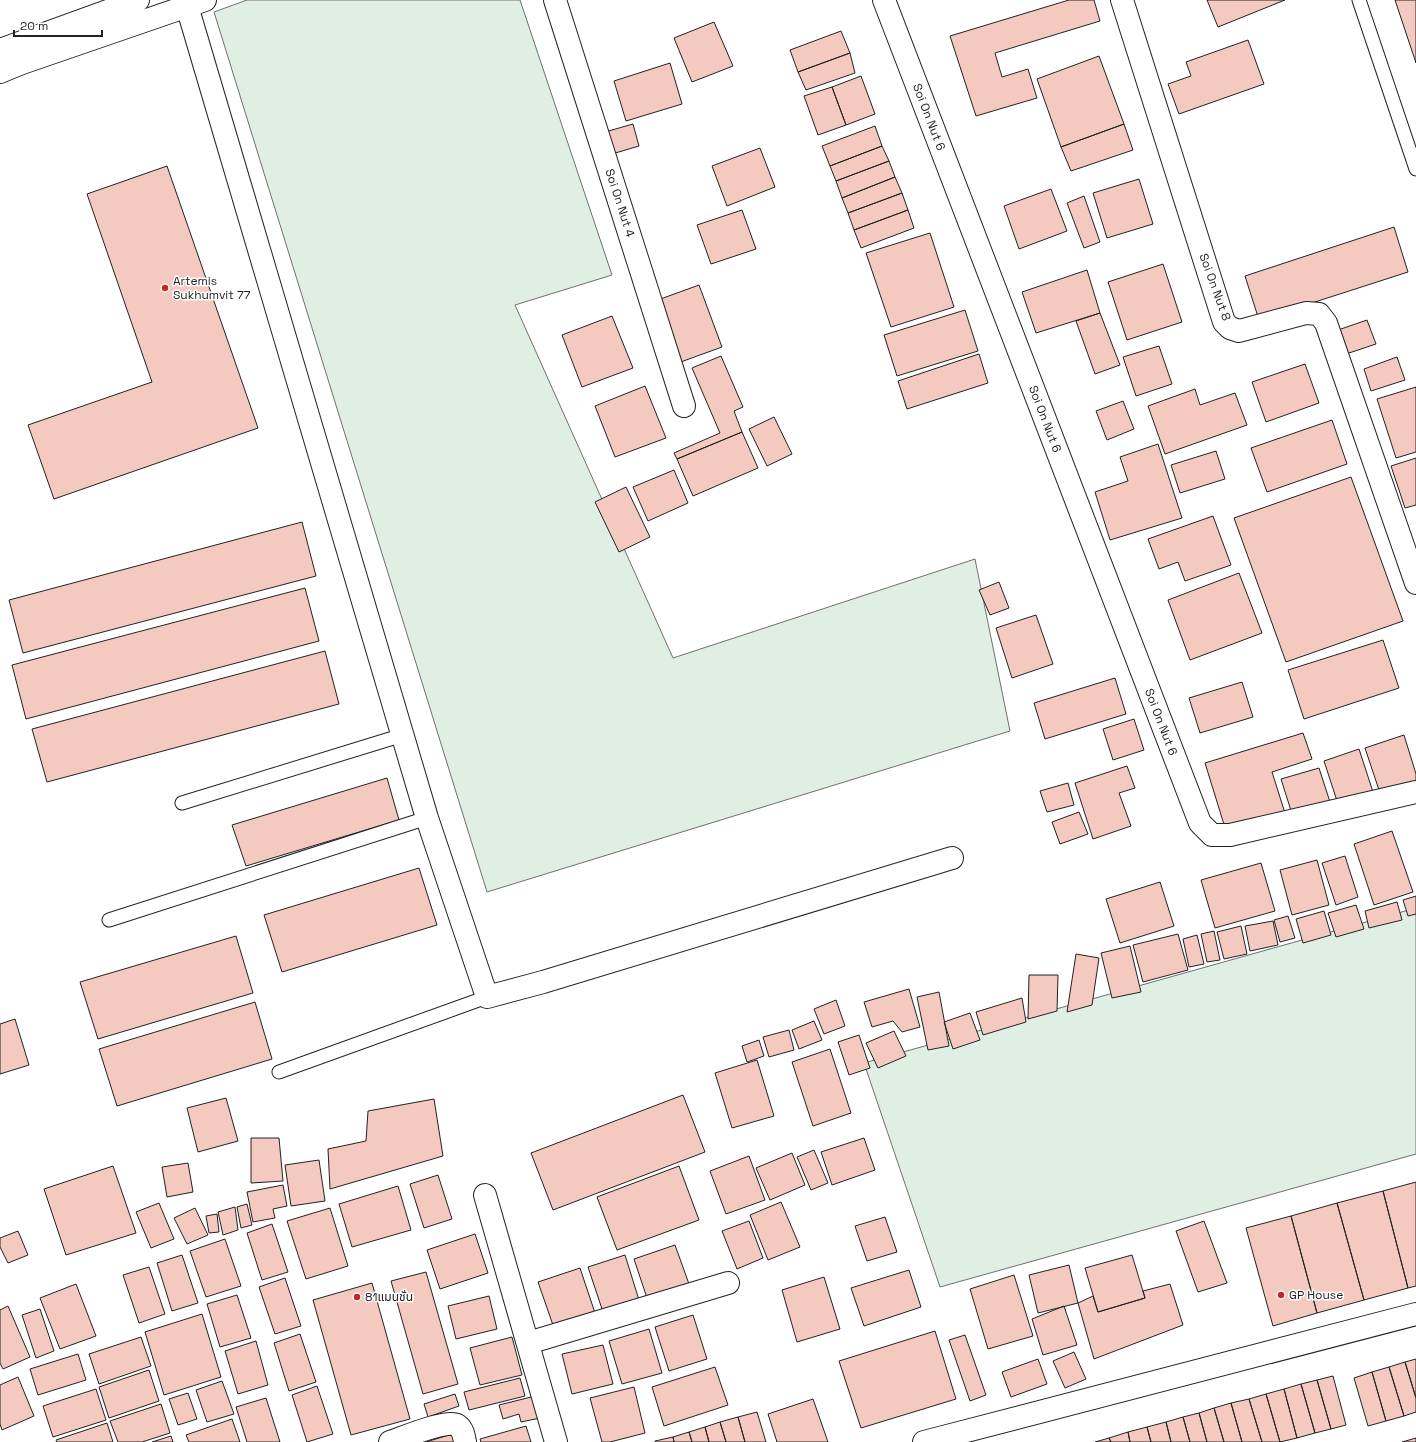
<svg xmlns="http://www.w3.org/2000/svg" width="1416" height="1442" font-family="'Space Grotesk','Noto Sans Thai',sans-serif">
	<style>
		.green { fill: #e0efe3; stroke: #6f6f6f }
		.building { fill: #f3c9c0; stroke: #222 }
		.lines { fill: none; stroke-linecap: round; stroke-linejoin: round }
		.service-casing { stroke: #222; stroke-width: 15 }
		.minor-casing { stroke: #222; stroke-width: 24 }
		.primary-casing { stroke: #222; stroke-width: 24 }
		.service { stroke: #fff; stroke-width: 13 }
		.minor { stroke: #fff; stroke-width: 22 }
		.primary { stroke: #fff; stroke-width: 22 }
		.poi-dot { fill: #c62828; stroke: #fff; stroke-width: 1.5 }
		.labels { text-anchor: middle; stroke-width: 3; stroke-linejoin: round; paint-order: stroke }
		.street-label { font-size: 12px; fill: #222; stroke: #fff }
		.poi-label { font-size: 12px; fill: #222; stroke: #fff; text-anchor: start }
	</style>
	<rect width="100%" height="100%" fill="#fff"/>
	<!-- green -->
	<path class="green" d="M247,0H520L612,275L515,305L673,658L975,559L1010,731L487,892L214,12Z
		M1416,908V1154L940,1287L864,1063Z"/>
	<!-- building -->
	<path class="building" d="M1069,0H1094L1100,21L995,53L1002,77L1028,69L1037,98L976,116L950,36Z
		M1207,0H1285L1218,27Z
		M1395,0H1416V63Z
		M714,22L733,66L692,82L674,38Z
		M841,31L850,53L798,72L790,50Z
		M1248,40L1264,84L1179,114L1168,84L1191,76L1186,62Z
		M850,53L855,73L806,90L798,72Z
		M1099,56L1124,124L1061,147L1037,79Z
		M670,63L682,104L626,121L614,81Z
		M861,76L875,114L846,125L832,87Z
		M832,87L846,125L818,135L804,96Z
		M633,124L639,146L612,154L605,132Z
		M1124,124L1133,150L1071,171L1061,147Z
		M875,126L882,146L830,166L822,146Z
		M882,146L889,161L836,181L830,166Z
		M760,148L775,187L727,206L712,166Z
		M889,161L895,177L842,198L836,181Z
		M167,166L258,428L54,499L28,425L152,382L87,194Z
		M895,177L902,193L848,213L842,198Z
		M1139,179L1153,224L1107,238L1093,193Z
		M1051,189L1067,231L1019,249L1004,206Z
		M902,193L908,210L854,230L848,213Z
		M1084,196L1100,242L1084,248L1067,203Z
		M742,210L756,249L711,264L697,225Z
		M908,210L914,228L861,248L854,230Z
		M1394,227L1408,272L1259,320L1245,276Z
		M930,233L954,307L891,327L866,253Z
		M1163,264L1182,322L1127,340L1108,282Z
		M1087,270L1100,313L1036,333L1022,292Z
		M699,285L722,347L678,363L655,301Z
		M965,310L978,351L897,376L884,335Z
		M1100,313L1120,365L1095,374L1076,321Z
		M612,316L633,368L582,387L562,335Z
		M1367,320L1376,344L1346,354L1338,330Z
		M1159,346L1172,384L1136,396L1123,357Z
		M979,354L988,383L907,409L898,381Z
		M721,356L743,407L734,411L742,432L677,459L674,453L720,433L692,368Z
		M1397,357L1405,380L1371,391L1364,369Z
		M1305,364L1319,403L1266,422L1252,382Z
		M645,386L666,438L615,457L595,406Z
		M1416,387V452L1396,458L1377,399Z
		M1195,389L1200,405L1235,393L1247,425L1165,454L1148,406Z
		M1123,401L1134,429L1107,440L1096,411Z
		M774,417L792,454L767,466L749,429Z
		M1332,420L1347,464L1267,492L1251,448Z
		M742,432L758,468L693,496L677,459Z
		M1158,444L1182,518L1110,540L1095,492L1128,481L1120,457Z
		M1216,451L1225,479L1180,493L1171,465Z
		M1416,458V505L1405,508L1391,466Z
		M674,470L688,503L648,521L633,487Z
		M1351,477L1403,621L1286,662L1234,518Z
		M626,487L650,537L619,552L595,502Z
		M1213,516L1231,565L1185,581L1178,562L1159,569L1148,539Z
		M302,522L316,576L23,653L9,600Z
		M1239,573L1262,633L1190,660L1168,600Z
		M999,582L1009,608L990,615L979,590Z
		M305,588L319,641L26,719L12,665Z
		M1036,615L1053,664L1012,678L996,628Z
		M1383,640L1399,688L1304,719L1288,670Z
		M325,651L339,704L47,782L32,729Z
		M1115,678L1126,714L1045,739L1034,703Z
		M1242,682L1253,717L1200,733L1189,698Z
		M1134,719L1144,750L1113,760L1103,729Z
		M1303,733L1312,759L1272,772L1285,813L1226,831L1205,763Z
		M1404,735L1416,774V783L1380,793L1365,748Z
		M1359,749L1374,795L1339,807L1324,761Z
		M1127,766L1135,788L1119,793L1131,826L1093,839L1075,783Z
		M1319,768L1331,805L1293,817L1281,779Z
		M387,778L399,820L246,866L232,825Z
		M1068,783L1074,805L1047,812L1040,791Z
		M1079,812L1088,834L1060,844L1052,822Z
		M1392,831L1413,892L1374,905L1354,844Z
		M1345,856L1358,897L1336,905L1322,863Z
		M1317,860L1329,905L1292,915L1280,870Z
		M1261,863L1275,911L1215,928L1201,880Z
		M419,868L437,925L282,972L264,915Z
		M1160,882L1174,926L1120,943L1106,899Z
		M1416,896V914L1408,916L1403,900Z
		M1397,902L1402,920L1369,928L1365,911Z
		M1356,905L1364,929L1336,937L1328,913Z
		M1324,911L1331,935L1303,943L1296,919Z
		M1288,916L1295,938L1280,942L1274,920Z
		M1273,921L1278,945L1250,951L1245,926Z
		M1241,926L1247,954L1224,959L1217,932Z
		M1214,931L1220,960L1207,962L1201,934Z
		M1178,934L1188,970L1143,982L1133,945Z
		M1197,935L1204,964L1189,967L1183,939Z
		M236,936L253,993L98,1039L80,982Z
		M1130,946L1141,992L1112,998L1101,953Z
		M1076,954L1099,958L1092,1005L1067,1012Z
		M1029,975H1058L1057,1011L1028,1019Z
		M909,989L920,1027L902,1032L893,1021L872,1027L864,1002Z
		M939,992L949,1046L928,1050L917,997Z
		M1022,998L1026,1022L983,1035L976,1012Z
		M836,1000L845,1026L824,1034L814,1009Z
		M255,1002L272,1059L117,1106L99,1049Z
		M970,1013L980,1040L953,1049L944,1022Z
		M15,1019L29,1065L0,1074V1024Z
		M814,1021L822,1040L799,1049L792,1030Z
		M789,1030L794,1050L769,1057L763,1037Z
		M894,1031L906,1056L878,1068L866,1043Z
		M859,1035L870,1068L849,1075L838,1042Z
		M759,1040L764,1056L747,1062L742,1046Z
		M830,1049L851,1113L813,1126L792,1062Z
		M757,1060L774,1116L732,1128L715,1073Z
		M683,1095L705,1152L553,1210L531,1153Z
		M226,1098L238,1141L198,1152L187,1108Z
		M434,1099L443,1156L330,1189L328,1149L366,1141L368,1111Z
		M251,1138H279L283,1181L251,1183Z
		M864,1138L875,1170L832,1185L821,1152Z
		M814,1150L828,1183L811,1190L797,1157Z
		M792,1153L805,1185L770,1200L756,1168Z
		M749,1156L765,1200L726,1214L710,1171Z
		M319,1160L325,1201L291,1206L285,1165Z
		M188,1163L193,1192L167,1197L162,1167Z
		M113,1166L136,1233L66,1255L44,1189Z
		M679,1166L699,1220L617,1250L597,1197Z
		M438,1175L452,1219L424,1228L410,1184Z
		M1416,1182V1286L1408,1288L1383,1191Z
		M283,1185L287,1206L273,1209L275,1218L253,1222L247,1192Z
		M398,1186L411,1230L352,1247L339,1204Z
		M1383,1191L1408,1288L1364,1300L1337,1203Z
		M781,1202L800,1247L768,1260L750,1215Z
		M159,1203L174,1239L151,1248L136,1212Z
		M1337,1203L1364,1300L1317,1313L1291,1216Z
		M247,1204L252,1225L241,1228L237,1207Z
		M235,1207L238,1230L223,1235L218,1212Z
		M195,1208L208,1235L187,1244L174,1218Z
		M330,1208L348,1266L306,1279L287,1221Z
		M217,1214L219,1232L209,1233L206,1216Z
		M1291,1216L1317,1313L1273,1326L1246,1228Z
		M885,1217L897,1252L867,1261L855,1226Z
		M749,1221L763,1258L737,1269L722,1231Z
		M1204,1221L1227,1283L1198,1292L1176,1231Z
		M272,1224L288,1272L262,1280L247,1233Z
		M18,1231L28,1255L8,1263L0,1247V1238Z
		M475,1234L488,1273L440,1289L427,1250Z
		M225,1239L241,1286L206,1297L190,1251Z
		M675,1245L689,1284L647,1298L634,1259Z
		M182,1255L198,1303L172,1311L157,1263Z
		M625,1255L639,1300L603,1312L588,1267Z
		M1132,1255L1145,1298L1098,1312L1085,1268Z
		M1069,1265L1078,1303L1038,1313L1029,1275Z
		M149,1267L165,1314L139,1323L123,1275Z
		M580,1268L595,1313L554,1328L538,1282Z
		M909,1270L921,1307L864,1326L851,1288Z
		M426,1272L458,1384L423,1394L391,1281Z
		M1014,1275L1033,1336L988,1349L970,1289Z
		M824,1277L840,1329L797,1342L782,1290Z
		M285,1278L301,1326L275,1334L259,1287Z
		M372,1283L410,1419L351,1435L313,1300Z
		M76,1284L96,1336L60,1349L40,1298Z
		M1170,1284L1183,1325L1094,1359L1078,1303L1093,1296L1098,1312L1145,1298L1143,1291Z
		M237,1295L251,1338L220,1347L207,1304Z
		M489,1296L497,1329L456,1339L448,1306Z
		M8,1306L30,1357L3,1369L0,1363V1310Z
		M1064,1306L1077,1345L1043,1355L1032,1319Z
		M40,1309L54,1351L36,1358L22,1315Z
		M202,1314L221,1377L164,1395L145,1332Z
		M693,1315L707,1359L669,1371L655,1327Z
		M649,1329L662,1373L622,1384L609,1341Z
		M935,1331L956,1399L861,1428L839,1361Z
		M300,1334L316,1382L289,1391L274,1343Z
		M965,1335L986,1395L970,1401L949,1340Z
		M141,1337L151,1366L99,1384L89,1354Z
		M512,1337L522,1375L480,1385L470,1348Z
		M256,1341L268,1385L238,1394L225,1351Z
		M603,1345L613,1384L572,1394L562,1354Z
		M1074,1352L1086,1379L1065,1388L1053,1361Z
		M78,1354L86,1380L38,1395L30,1369Z
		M1038,1359L1047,1384L1011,1397L1002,1372Z
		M1416,1359V1398L1405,1362Z
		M1405,1362L1416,1398V1412L1404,1416L1389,1367Z
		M715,1367L728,1405L664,1426L652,1387Z
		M1389,1367L1404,1416L1386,1421L1372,1372Z
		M149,1370L159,1401L109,1418L99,1387Z
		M1372,1372L1386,1421L1368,1426L1354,1378Z
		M1333,1376L1346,1425L1331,1429L1317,1380Z
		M18,1377L34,1416L2,1430L0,1424V1385Z
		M520,1378L525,1396L469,1410L464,1392Z
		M1317,1380L1331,1429L1315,1433L1301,1384Z
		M222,1381L234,1414L207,1422L196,1390Z
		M1301,1384L1315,1433L1297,1438L1284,1389Z
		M317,1386L333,1434L307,1442L292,1395Z
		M634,1387L645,1433L610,1442H602L590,1398Z
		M96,1389L106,1420L53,1437L43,1406Z
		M1284,1389L1297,1438L1280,1442L1266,1394Z
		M188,1393L197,1419L178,1425L169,1399Z
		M455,1394L459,1406L428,1417L424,1404Z
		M1266,1394L1280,1442H1262L1249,1399Z
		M539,1395L545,1417L521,1422L519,1414L503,1419L499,1405Z
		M266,1398L280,1442H247L236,1407Z
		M813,1399L828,1442H777L768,1414Z
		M1249,1399L1262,1442H1242L1231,1403Z
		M1231,1403L1242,1442H1224L1214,1408Z
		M161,1404L170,1433L142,1442H118L110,1421Z
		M1214,1408L1224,1442H1207L1199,1413Z
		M757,1412L766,1442H745L738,1417Z
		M1199,1413L1207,1442H1190L1183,1417Z
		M738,1417L745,1442H726L720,1422Z
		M1183,1417L1190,1442H1171L1166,1422Z
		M232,1419L240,1442H189L186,1435Z
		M720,1422L726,1442H709L705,1427Z
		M1166,1422L1171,1442H1151L1147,1427Z
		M107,1423L113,1442H57L56,1440Z
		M526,1426L531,1442H481L480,1439Z
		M705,1427L709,1442H692L689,1432Z
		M1147,1427L1151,1442H1130L1128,1432Z
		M689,1432L692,1442H674L673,1437Z
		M1128,1432L1130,1442H1111L1109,1438Z
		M452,1434L455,1442H426Z
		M171,1436L173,1442H152Z
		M673,1437L674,1442H655V1441Z
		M1109,1438L1111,1442H1095Z
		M1416,1438V1442H1402Z"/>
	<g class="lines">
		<defs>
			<path id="service" d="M1359,0L1416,169
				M182,803L403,735
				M109,920L427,818
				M279,1072L487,997"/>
			<path id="minor" d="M555,0L684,406
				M884,0L1200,823L1212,835H1230L1416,792
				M1122,0L1224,322L1230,328L1239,331L1306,313L1319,314L1326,323L1416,583
				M187,6L427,818L487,997L543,982L952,858
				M485,1195L556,1442
				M528,1343L728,1283
				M390,1442C402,1438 447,1419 457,1425C463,1429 464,1436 465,1442
				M924,1442L1416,1314"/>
			<path id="primary" d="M0,50L138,0
				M0,72L22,63L205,0"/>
		</defs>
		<!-- service casing -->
		<use href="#service" class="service-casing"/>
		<!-- minor casing -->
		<use href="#minor" class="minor-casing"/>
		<!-- primary casing -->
		<use href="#primary" class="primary-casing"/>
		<!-- service -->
		<use href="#service" class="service"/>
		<!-- minor -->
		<use href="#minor" class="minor"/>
		<!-- primary -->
		<use href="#primary" class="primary"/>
	</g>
	<!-- markers -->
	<g class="poi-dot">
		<circle cx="165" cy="288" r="4"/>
		<circle cx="1281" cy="1295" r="4"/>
		<circle cx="357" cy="1297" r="4"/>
	</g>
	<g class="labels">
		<!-- street labels -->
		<g class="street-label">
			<text transform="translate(929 117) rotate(69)" y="4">Soi On Nut 6</text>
			<text transform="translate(620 203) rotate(72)" y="4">Soi On Nut 4</text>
			<text transform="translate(1215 287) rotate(70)" y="4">Soi On Nut 8</text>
			<text transform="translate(1045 419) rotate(69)" y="4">Soi On Nut 6</text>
			<text transform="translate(1161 722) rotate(69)" y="4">Soi On Nut 6</text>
		</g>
		<!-- poi labels -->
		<g class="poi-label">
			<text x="173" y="285">Artemis<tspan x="173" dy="14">Sukhumvit 77</tspan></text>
			<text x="1289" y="1299">GP House</text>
			<text x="365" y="1301">81แมนชั่น</text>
		</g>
	</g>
	<!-- scale -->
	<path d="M14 30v6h88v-6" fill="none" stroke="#222222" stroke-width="2"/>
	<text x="20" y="30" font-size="12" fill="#222222" stroke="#ffffff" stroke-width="3" paint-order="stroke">20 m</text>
</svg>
